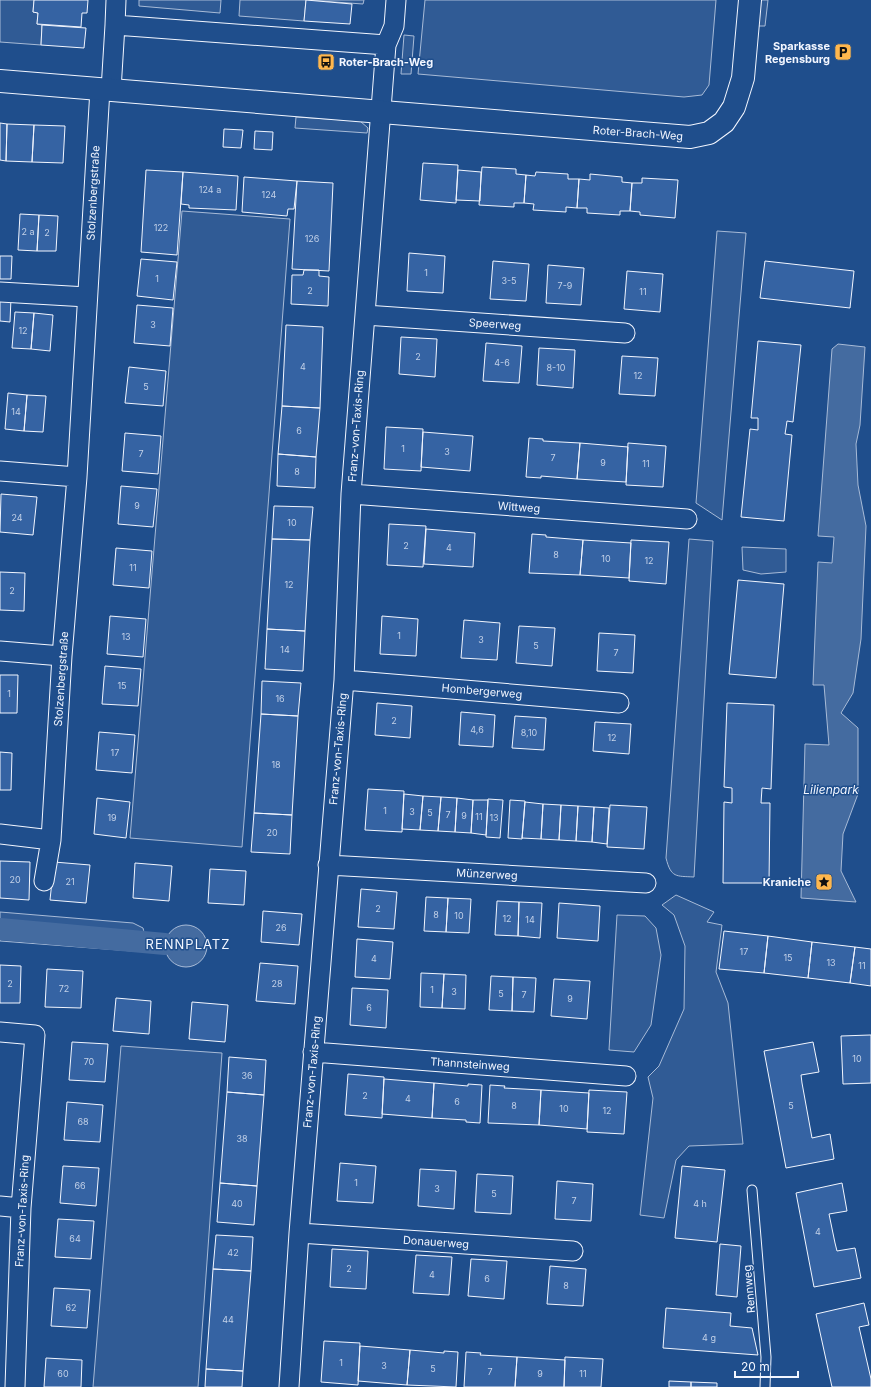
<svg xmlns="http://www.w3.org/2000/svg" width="871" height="1387" font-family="Inter,sans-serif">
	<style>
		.green { fill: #305b95; stroke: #a8bbd7 }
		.water { fill: #446ba0; stroke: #a8bbd7 }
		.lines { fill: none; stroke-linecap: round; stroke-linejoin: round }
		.canal { stroke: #446ba0; stroke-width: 22 }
		.building { fill: #3563a3; stroke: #f2f6ff }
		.lane-casing { stroke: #f2f6ff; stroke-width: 11 }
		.street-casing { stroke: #f2f6ff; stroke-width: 21 }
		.secondary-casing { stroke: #f2f6ff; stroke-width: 24 }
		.lane { stroke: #1f4e8c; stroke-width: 9 }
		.street { stroke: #1f4e8c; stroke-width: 19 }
		.secondary { stroke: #1f4e8c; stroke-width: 22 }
		.labels { text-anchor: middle; stroke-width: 3; stroke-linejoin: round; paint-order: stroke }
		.number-label { font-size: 9px; fill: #c3d1e8 }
		.poi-label { font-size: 11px; font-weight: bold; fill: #f2f6ff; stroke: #1f4e8c; text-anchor: end }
		.street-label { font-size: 11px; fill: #f2f6ff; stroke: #1f4e8c }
		.water-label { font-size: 12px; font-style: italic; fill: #f2f6ff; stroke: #1f4e8c }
		.quarter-label { font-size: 13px; letter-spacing: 1px; fill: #f2f6ff; stroke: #1f4e8c }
	</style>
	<rect width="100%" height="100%" fill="#1f4e8c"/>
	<!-- green -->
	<path class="green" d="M0,0H34L33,12L38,13L37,24L42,25L41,45L0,42Z
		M139,0H221L220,13L139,6Z
		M240,0H364L363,4L306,0L304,21L239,16Z
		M425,0H716L709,85L702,95L684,97L418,74Z
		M760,0H768L765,26H757Z
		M404,35L414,36L411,74H401Z
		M296,117L360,121L368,128L367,133L295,128Z
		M182,211L290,219L242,847L130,838Z
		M717,231L746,233L722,520L696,503Z
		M689,539L713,541L694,877C676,876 671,878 666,858Z
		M742,547L786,549V572L761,574L743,570Z
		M676,895L714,912L707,922L722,925L716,972L728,1003L743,1144L689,1146L676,1160L664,1218L640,1215L653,1098L648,1077L659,1066L684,1009L685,946L674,915L662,905Z
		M0,912L133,923L143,928C145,934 144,945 140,950L132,951L0,941Z
		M617,915L645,916L656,928L661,955L651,1025L634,1052L609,1050Z
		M121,1046L222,1053L198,1387H93Z"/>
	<!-- water -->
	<path class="water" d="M838,344L865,347L860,425L856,444L858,485L866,526L861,639L853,693L841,713L858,728V794L843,834L841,871L856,902L801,898L805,744L829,745L824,685H813L818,562L832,563L834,537L818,536L832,349Z
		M165 946a21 21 0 1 1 42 0a21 21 0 1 1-42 0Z"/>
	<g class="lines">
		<!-- canal -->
		<path class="canal" d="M0,929L165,944"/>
	</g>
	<!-- building -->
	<path class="building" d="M34,0H88L87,13H82L81,27L37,24L38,13L33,12Z
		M306,0L352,4L350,24L304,21Z
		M42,25L86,28L84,48L41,45Z
		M0,123L7,124L6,161L0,160Z
		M7,124L34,125L32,162L6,161Z
		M34,125L65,126L63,163L32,162Z
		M224,129L243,130L241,148L223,147Z
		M255,131L273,132L272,150L254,149Z
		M423,163L458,165L456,203L420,200Z
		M482,167L516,169V174L526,175L524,203H514V207L479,205Z
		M146,170L183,172L177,255L141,252Z
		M458,170L481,172L480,201L456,200Z
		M183,172L238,176L236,210L189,208V205L181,204Z
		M536,172L568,174V179H579L577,208L566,207V212L533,210L534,204L524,203L526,175L535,176Z
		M590,174L622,177V182L632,183L630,211H620V215L587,213V208H577L579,179L590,180Z
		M244,177L297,181L294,209H288L287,216L242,212Z
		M642,178L678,180L675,218L640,215V212L630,211L632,183H642Z
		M297,181L333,183L329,271L292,269Z
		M20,214L39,215L37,251L18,250Z
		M39,215L58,216L56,251H37Z
		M409,253L445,256L443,293L407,291Z
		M0,256H12L11,279H0Z
		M141,259L177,262L173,300L137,296Z
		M493,261L529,264L526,301L490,299Z
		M765,261L854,271L850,308L760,298Z
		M548,265L584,268L581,305L546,303Z
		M304,270H319V276L329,277L328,306L291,304L292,275H303Z
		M627,271L663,274L660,312L624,309Z
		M0,297L11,298L10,322L0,321Z
		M137,305L173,308L170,346L134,343Z
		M15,312L34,313L31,349L12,348Z
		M34,313L53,315L50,351L31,349Z
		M286,325L323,327L320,408L282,406Z
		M401,337L437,339L435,377L399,374Z
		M758,341L801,345L793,422L787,421L786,428L785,434L792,435L784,521L741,517L750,429L758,430V418H751Z
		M486,343L522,346L519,383L483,381Z
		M539,348L575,350L573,388L537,385Z
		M622,356L658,358L655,396L619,394Z
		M129,367L166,371L163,406L125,403Z
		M8,393L27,395L24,431L5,429Z
		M27,395L46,396L43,432L24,431Z
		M282,406L320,408L316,457L278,454Z
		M386,427L423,429L421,471L384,469Z
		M423,432L473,436L470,471L421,467Z
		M125,433L161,436L158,474L122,471Z
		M529,438L543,439V441L580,443L577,479L541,476V478L526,477Z
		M580,443L628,447L626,482L577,479Z
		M628,443L666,446L663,487L626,485Z
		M278,454L316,457L315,488L277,486Z
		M121,486L157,489L153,527L118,524Z
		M1,494L37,497L33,535L0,532Z
		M274,506L313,507L310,540L272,539Z
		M389,524L426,526L423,567L387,565Z
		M426,529L475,533L473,567L424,564Z
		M532,534L546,535V537L583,540L580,575L529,573Z
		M272,539L310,540L305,631L267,629Z
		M583,540L631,543L629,578L580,575Z
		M631,540L669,542L666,584L629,581Z
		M116,548L152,551L149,588L113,585Z
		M0,572L25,573L24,611L0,610Z
		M738,580L784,584L776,678L729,674Z
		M110,616L146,619L143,657L107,654Z
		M382,616L418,619L416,656L380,654Z
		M464,620L500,623L497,660L461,658Z
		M519,626L555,628L552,666L516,663Z
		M267,629L305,631L303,671L265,669Z
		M599,633L635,635L633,673L597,671Z
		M105,666L141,669L138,706L102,704Z
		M0,675H18L17,713H0Z
		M262,681L301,683L298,716L261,714Z
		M377,703L412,706L410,738L375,735Z
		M727,703L774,705L771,789L762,788L761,803H770L769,883H723L724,802L732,803V788L724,787Z
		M461,712L495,715L493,747L459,745Z
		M261,714L298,716L292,815L254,813Z
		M515,716L546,718L544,750L512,748Z
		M595,722L631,724L629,754L593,751Z
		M99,732L135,735L132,773L96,770Z
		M0,752L12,753L11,790H0Z
		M368,789L404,791L402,832L365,830Z
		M404,794L423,796L420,830L402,829Z
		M423,796L441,797L438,831L420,830Z
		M441,797L457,798L455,832L438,831Z
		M97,798L130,802L126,838L94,834Z
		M457,798L473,800L471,833L455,832Z
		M488,799L503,800L500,838L486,837Z
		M473,800H488L486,835L471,833Z
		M510,800L525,801L522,839L508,838Z
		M525,802L543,804L541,839L522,838Z
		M543,804L561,805L559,840L541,839Z
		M561,805L578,806L576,841L559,840Z
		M610,805L647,807L644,849L607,847Z
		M578,806L594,807L592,842L576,841Z
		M594,807L609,808L607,844L592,842Z
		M254,813L292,815L290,854L251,852Z
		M0,861L30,862L29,900L0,898Z
		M54,862L90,865L86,903L50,900Z
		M135,863L172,866L169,901L133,898Z
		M210,869L246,871L244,905L208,903Z
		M361,889L397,892L394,929L358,927Z
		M426,897L448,898L446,932L424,931Z
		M448,898L471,899L469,933L446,932Z
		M497,901L519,902L518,936L495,935Z
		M519,902L542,903L540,938L518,936Z
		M559,903L600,906L598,941L557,938Z
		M263,911L302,914L299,945L261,942Z
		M724,931L768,936L764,973L719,969Z
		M768,936L812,942L808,978L764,973Z
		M357,939L393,942L390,979L355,977Z
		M812,942L855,947L850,983L808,978Z
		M855,947L871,949V986L850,983Z
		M260,963L298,966L295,1004L256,1001Z
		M0,965L21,966L20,1003H0Z
		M47,969L83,971L81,1008L45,1007Z
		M421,973L444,974L442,1008L420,1007Z
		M444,974L466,975L465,1009L442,1008Z
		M491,976L513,977L512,1011L489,1010Z
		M513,977L536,978L534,1012L512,1011Z
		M554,979L590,981L587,1019L551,1016Z
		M352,988L388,990L386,1028L350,1025Z
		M116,998L151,1001L149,1034L113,1031Z
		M192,1002L228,1005L225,1042L189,1039Z
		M870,1035H871V1083L843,1084L841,1036Z
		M72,1042L108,1044L105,1082L69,1080Z
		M813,1042L819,1072L801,1075L802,1083L812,1138L830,1134L834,1159L786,1168L764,1051Z
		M229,1057L266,1060L264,1095L227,1092Z
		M348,1074L384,1077L382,1118L345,1115Z
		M384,1079L434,1083L432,1118L382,1114Z
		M434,1083L468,1086V1084L482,1085L480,1123L466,1122V1120L432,1118Z
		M490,1085L505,1086L504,1088L541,1090L539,1125L488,1123Z
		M541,1090L589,1093L587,1129L539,1125Z
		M589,1090L627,1092L624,1134L587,1132Z
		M227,1092L264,1095L257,1186L220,1183Z
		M67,1102L103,1105L100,1142L64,1140Z
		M340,1163L376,1166L373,1203L337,1201Z
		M63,1166L99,1168L96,1206L60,1203Z
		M682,1166L725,1170L717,1242L675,1238Z
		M420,1169L456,1171L454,1209L418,1206Z
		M477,1174L513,1176L511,1214L475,1212Z
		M557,1181L593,1184L591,1221L555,1219Z
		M220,1183L257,1186L254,1225L217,1222Z
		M842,1183L847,1211L829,1214L835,1243L837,1251L855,1248L861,1278L814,1287L796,1193Z
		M58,1219L94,1221L91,1259L55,1257Z
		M216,1235L253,1237L251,1271L213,1269Z
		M720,1244L741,1246L737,1297L716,1295Z
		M332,1249L368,1251L366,1289L330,1287Z
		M416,1255L452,1257L449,1295L413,1293Z
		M471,1259L507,1261L504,1299L468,1296Z
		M550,1266L586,1269L583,1306L547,1304Z
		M213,1269L251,1271L243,1371L206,1369Z
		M54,1288L90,1290L87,1328L51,1326Z
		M864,1303L869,1325L859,1327L871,1379V1387H832L816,1314Z
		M666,1308L731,1313L730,1326L752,1328L758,1355L663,1348Z
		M324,1341L360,1343L358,1385L321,1382Z
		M360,1346L410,1350L407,1385L358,1381Z
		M410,1350L444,1353V1351L458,1352L456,1387L407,1385Z
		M466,1352L481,1353L480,1355L517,1357L515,1387H464Z
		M517,1357L565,1360L564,1387H515Z
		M565,1357L603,1359L601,1387H564Z
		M46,1358L82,1360L81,1387H44Z
		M206,1369L243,1371L242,1387H205Z
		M669,1381L691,1382V1387H669Z
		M691,1382L717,1383V1387H691Z"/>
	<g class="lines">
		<defs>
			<path id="lane" d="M752,1190L766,1357L765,1387"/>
			<path id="street" d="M115,25L116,0
				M386,45L394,26L396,0
				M111,90L115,25L386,45L351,494L344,680L299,1233L289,1387
				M0,292L87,297
				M365,315L625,333
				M0,471L77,477
				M351,494L687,519
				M0,651L62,656
				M344,680L619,703
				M0,834L51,840
				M328,865L646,883
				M44,881L51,840L62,656L77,477L100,89
				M0,1032L35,1035L21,1208L15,1387
				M313,1052L626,1076
				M0,1206L21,1208
				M299,1233L573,1251"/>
			<path id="secondary" d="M0,81L690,137L709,133L724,122L734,107L743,78L750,0"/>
		</defs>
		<!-- lane casing -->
		<use href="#lane" class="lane-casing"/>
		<!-- street casing -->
		<use href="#street" class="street-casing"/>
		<!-- secondary casing -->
		<use href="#secondary" class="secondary-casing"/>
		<!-- lane -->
		<use href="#lane" class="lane"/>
		<!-- street -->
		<use href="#street" class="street"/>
		<!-- secondary -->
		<use href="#secondary" class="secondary"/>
	</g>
	<!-- icons -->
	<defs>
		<symbol id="parking-square" viewBox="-11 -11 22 22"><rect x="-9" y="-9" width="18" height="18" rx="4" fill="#ffb74d" stroke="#1f4e8c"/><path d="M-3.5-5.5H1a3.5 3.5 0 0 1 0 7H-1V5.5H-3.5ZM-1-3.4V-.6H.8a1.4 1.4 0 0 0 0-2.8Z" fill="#111"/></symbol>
		<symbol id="bus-square" viewBox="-11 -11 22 22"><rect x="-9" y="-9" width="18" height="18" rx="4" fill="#ffb74d" stroke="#1f4e8c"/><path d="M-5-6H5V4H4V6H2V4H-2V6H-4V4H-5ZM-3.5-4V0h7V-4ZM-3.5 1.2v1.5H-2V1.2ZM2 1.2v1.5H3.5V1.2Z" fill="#111"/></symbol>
		<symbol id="sight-square" viewBox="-11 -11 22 22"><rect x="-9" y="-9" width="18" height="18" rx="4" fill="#ffb74d" stroke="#1f4e8c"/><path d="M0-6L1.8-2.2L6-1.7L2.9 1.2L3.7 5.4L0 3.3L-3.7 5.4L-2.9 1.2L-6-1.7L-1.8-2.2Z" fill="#111"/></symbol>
	</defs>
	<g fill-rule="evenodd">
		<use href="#parking-square" x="833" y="42" width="20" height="20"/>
		<use href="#bus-square" x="316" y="52" width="20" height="20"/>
		<use href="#sight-square" x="814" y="872" width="20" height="20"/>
	</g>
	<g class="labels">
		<!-- number labels -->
		<g class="number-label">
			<text x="210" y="193">124 a</text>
			<text x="269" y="198">124</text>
			<text x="161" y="231">122</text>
			<text x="28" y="235">2 a</text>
			<text x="47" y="236">2</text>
			<text x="312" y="242">126</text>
			<text x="426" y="276">1</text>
			<text x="157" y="282">1</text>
			<text x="509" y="284">3-5</text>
			<text x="565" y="289">7-9</text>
			<text x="310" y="294">2</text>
			<text x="643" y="295">11</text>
			<text x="153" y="328">3</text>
			<text x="23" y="334">12</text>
			<text x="418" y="360">2</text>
			<text x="502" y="366">4-6</text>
			<text x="303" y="370">4</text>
			<text x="556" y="371">8-10</text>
			<text x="638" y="379">12</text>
			<text x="146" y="390">5</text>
			<text x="16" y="415">14</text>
			<text x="299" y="434">6</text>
			<text x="403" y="452">1</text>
			<text x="447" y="455">3</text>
			<text x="141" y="457">7</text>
			<text x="553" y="461">7</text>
			<text x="603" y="466">9</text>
			<text x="646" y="467">11</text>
			<text x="297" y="475">8</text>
			<text x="137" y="509">9</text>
			<text x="17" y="521">24</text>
			<text x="292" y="526">10</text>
			<text x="406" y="549">2</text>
			<text x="449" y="551">4</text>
			<text x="556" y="558">8</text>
			<text x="606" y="562">10</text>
			<text x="649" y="564">12</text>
			<text x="133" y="571">11</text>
			<text x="289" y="588">12</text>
			<text x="12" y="594">2</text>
			<text x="399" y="639">1</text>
			<text x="126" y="640">13</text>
			<text x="481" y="643">3</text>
			<text x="536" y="649">5</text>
			<text x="285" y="653">14</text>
			<text x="616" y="656">7</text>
			<text x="122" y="689">15</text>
			<text x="9" y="697">1</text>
			<text x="280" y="702">16</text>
			<text x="394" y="724">2</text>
			<text x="477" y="733">4,6</text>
			<text x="529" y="736">8,10</text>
			<text x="612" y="741">12</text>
			<text x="115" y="756">17</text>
			<text x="276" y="768">18</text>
			<text x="385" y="814">1</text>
			<text x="412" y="815">3</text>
			<text x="430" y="816">5</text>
			<text x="448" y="818">7</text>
			<text x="464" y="819">9</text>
			<text x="479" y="820">11</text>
			<text x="112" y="821">19</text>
			<text x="494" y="821">13</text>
			<text x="272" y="836">20</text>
			<text x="15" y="883">20</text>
			<text x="70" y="885">21</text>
			<text x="378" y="912">2</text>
			<text x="436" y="918">8</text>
			<text x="459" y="919">10</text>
			<text x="507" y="922">12</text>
			<text x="530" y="923">14</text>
			<text x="281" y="931">26</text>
			<text x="744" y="955">17</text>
			<text x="788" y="961">15</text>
			<text x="374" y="962">4</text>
			<text x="831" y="966">13</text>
			<text x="862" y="969">11</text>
			<text x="10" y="987">2</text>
			<text x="277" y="987">28</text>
			<text x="64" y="992">72</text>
			<text x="432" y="993">1</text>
			<text x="454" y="995">3</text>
			<text x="501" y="997">5</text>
			<text x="524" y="998">7</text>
			<text x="570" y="1002">9</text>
			<text x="369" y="1011">6</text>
			<text x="857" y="1062">10</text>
			<text x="89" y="1065">70</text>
			<text x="247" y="1079">36</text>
			<text x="365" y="1099">2</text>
			<text x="408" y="1102">4</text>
			<text x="457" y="1105">6</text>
			<text x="514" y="1109">8</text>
			<text x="791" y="1109">5</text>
			<text x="564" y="1112">10</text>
			<text x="607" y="1114">12</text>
			<text x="83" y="1125">68</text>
			<text x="242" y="1142">38</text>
			<text x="356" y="1186">1</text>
			<text x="80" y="1189">66</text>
			<text x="437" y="1192">3</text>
			<text x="494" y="1197">5</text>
			<text x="574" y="1204">7</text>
			<text x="237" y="1207">40</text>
			<text x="700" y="1207">4 h</text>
			<text x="818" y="1235">4</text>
			<text x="75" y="1242">64</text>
			<text x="233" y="1256">42</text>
			<text x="349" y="1272">2</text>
			<text x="432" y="1278">4</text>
			<text x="487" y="1282">6</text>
			<text x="566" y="1289">8</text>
			<text x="71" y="1311">62</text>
			<text x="228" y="1323">44</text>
			<text x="709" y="1341">4 g</text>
			<text x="341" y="1366">1</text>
			<text x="384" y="1369">3</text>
			<text x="433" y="1372">5</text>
			<text x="490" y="1375">7</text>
			<text x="63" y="1377">60</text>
			<text x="540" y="1377">9</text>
			<text x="583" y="1377">11</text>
		</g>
		<!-- poi labels -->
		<g class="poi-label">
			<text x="830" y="50">Sparkasse<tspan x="830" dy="13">Regensburg</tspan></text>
			<text x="339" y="66" text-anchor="start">Roter-Brach-Weg</text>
			<text x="811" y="886">Kraniche</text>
		</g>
		<!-- street labels -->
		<g class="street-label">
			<text transform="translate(638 133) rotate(4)" y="4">Roter-Brach-Weg</text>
			<text transform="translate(93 193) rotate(-87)" y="4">Stolzenbergstraße</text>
			<text transform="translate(495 324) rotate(4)" y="4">Speerweg</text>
			<text transform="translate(356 426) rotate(-86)" y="4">Franz-von-Taxis-Ring</text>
			<text transform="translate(519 507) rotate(4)" y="4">Wittweg</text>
			<text transform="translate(61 679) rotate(-86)" y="4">Stolzenbergstraße</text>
			<text transform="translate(482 691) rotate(5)" y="4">Hombergerweg</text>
			<text transform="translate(338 749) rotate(-85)" y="4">Franz-von-Taxis-Ring</text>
			<text transform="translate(487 874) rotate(3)" y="4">Münzerweg</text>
			<text transform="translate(470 1064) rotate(4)" y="4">Thannsteinweg</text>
			<text transform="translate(312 1072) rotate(-85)" y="4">Franz-von-Taxis-Ring</text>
			<text transform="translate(22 1211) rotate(-87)" y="4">Franz-von-Taxis-Ring</text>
			<text transform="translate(436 1242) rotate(4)" y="4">Donauerweg</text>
			<text transform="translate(749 1289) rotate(-95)" y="4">Rennweg</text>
		</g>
		<!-- water labels -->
		<g class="water-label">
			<text x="831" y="794">Lilienpark</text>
		</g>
		<!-- quarter labels -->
		<g class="quarter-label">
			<text x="188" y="949">RENNPLATZ</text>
		</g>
	</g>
	<!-- scale -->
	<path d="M735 1371v6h63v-6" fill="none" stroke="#f2f6ff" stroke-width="2"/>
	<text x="741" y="1371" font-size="12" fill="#f2f6ff" stroke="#1f4e8c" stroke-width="3" paint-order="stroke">20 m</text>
</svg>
